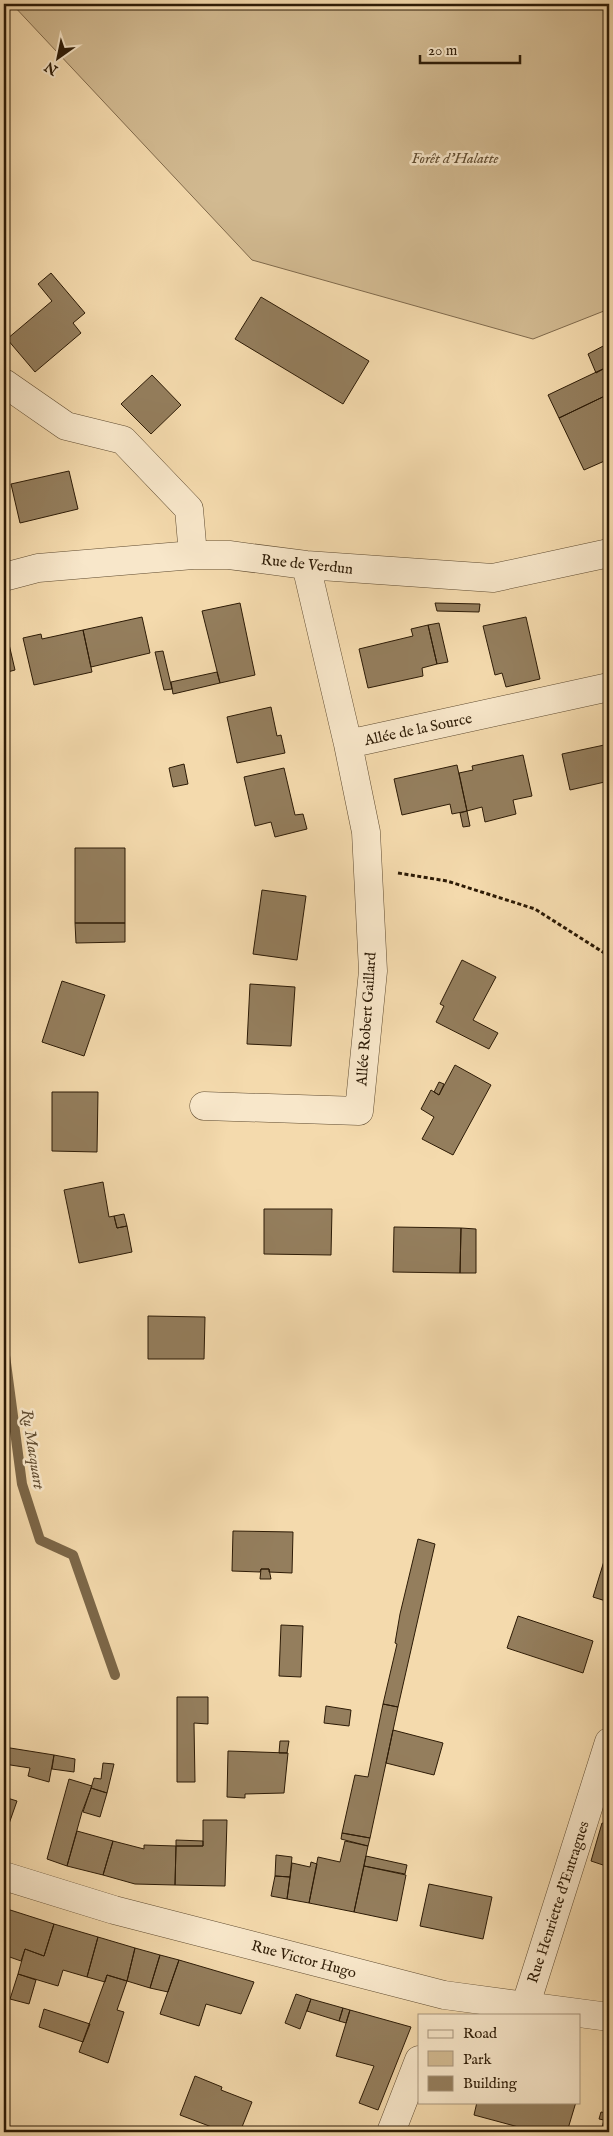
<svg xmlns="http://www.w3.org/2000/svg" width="613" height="2136" font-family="'IM FELL English',serif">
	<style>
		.green { fill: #d2ba91; stroke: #806a4c }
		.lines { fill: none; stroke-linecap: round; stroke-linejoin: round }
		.stream { stroke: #7c6748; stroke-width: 10 }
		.building { fill: #947e5d; stroke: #2d1b06 }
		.minor-casing { stroke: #5f4b30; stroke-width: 29 }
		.path { stroke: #2d1b06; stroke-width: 3; stroke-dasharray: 4 2.5; stroke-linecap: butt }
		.minor { stroke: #f8e7ca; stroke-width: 28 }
		.labels { text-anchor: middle; stroke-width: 5; stroke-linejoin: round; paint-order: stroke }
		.park-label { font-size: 15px; font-style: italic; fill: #5f4b30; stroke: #f8e7ca }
		.street-label { font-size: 15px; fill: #2d1b06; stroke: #f8e7ca }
		.water-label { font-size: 16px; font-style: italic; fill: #614d32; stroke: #f8e7ca }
	</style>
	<rect width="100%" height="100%" fill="#f4daad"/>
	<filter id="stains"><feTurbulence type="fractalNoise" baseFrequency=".004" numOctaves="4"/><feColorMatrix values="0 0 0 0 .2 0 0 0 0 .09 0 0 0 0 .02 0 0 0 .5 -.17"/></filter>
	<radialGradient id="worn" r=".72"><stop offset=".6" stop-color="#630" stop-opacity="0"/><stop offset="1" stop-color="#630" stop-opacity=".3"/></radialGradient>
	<!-- green -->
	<path class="green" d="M12,4H609V309L533,339L252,260Z"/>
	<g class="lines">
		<!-- stream -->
		<path class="stream" d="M4,1348L22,1484L40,1540L73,1555L115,1675"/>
	</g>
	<!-- building -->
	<path class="building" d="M51,273L85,313L73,323L81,333L35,372L7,339L52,301L38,284Z
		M261,297L369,361L343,404L235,339Z
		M609,343V366L596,373L588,354Z
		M609,366V394L559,418L548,395Z
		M152,375L181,405L151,434L121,404Z
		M609,394V459L584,470L559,418Z
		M69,471L78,509L20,523L11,484Z
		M240,603L255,675L220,683L202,611Z
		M435,603L480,604L479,612L437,611Z
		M142,617L150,653L91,667L83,630Z
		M526,617L540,679L506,687L502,673L495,675L483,626Z
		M439,623L448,662L437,664L428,625Z
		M428,625L437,664L422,668L423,676L368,688L359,649L413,636L411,629Z
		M5,627L15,670L4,673V628Z
		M83,630L92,672L34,685L23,638L41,634L42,639Z
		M163,651L172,689L164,690L155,652Z
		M217,672L220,683L173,694L171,682Z
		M271,707L277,736L281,735L285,753L237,763L227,717Z
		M609,744V781L570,790L562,754Z
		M523,755L532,796L513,800L516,814L485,822L482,807L467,811L459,773L473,770L472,766Z
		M184,764L188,784L173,787L169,768Z
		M457,765L467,811L452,814L450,804L402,815L394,779Z
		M284,768L295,815L303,814L307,829L275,837L271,822L255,826L244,777Z
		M467,811L470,826L463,827L460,813Z
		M75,848H125V923H75Z
		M262,890L306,896L297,960L253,954Z
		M75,923H125V942L76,943Z
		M462,960L496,977L473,1020L498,1033L489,1049L436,1022L444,1006L440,1004Z
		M62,981L105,995L84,1056L42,1042Z
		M250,984L295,987L291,1046L247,1044Z
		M455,1065L491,1085L453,1155L422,1139L434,1117L421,1109L431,1090L439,1095Z
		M439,1082L444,1084L439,1095L434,1092Z
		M52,1092H98L97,1152L52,1151Z
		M103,1182L109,1217L114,1216L117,1228L127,1226L132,1252L79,1263L64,1190Z
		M264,1209H332L331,1255L264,1254Z
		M124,1214L127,1226L117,1228L114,1216Z
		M394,1227L461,1228L460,1273L393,1272Z
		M461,1228L476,1229V1273H460Z
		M148,1316L205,1317L204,1359H148Z
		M233,1531L293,1532L292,1573L269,1572V1569H261L260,1572L232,1571Z
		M418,1539L435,1544L398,1707L383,1704L397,1644L395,1643L400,1614Z
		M608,1548L609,1549V1602L593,1597Z
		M261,1569H269L271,1579H260Z
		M518,1616L593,1641L583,1673L507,1648Z
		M281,1625L303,1626L301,1677L279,1676Z
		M177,1697H208V1724L194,1723L195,1782H177Z
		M383,1704L398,1707L370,1838L342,1833L355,1775L368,1777Z
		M326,1706L351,1710L349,1726L324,1723Z
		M393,1730L443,1743L434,1775L386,1763Z
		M280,1741H289L287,1753H279Z
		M4,1747L54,1755L49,1782L28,1776L30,1768L4,1764Z
		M228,1751L288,1753L284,1793L245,1794V1798L227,1797Z
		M54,1755L75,1759L74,1772L52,1769Z
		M103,1763L114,1764L107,1793L91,1788L94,1778L101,1779Z
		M69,1779L92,1786L82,1812L67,1866L47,1859Z
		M91,1788L107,1793L100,1817L83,1812Z
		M4,1797L17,1801L4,1838Z
		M203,1820H227L225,1886L175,1885L176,1846H203Z
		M602,1823L609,1825V1867L591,1861Z
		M77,1831L113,1841L103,1875L67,1866Z
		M342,1833L370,1838L368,1846L341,1839Z
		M176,1840L203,1841V1846H176Z
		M113,1841L144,1849V1845L176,1846L175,1885L135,1884L103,1875Z
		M345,1841L368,1846L354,1912L309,1903L318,1857L340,1862Z
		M276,1855L292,1857L290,1877L275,1876Z
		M366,1856L407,1865L405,1874L364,1866Z
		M311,1862L317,1864L309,1903L287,1899L292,1863L310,1867Z
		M364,1866L406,1875L397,1921L354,1912Z
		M275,1876L290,1877L287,1899L271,1896Z
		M429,1884L492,1897L483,1939L420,1926Z
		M4,1908L54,1924L44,1956L25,1949L21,1961L4,1955Z
		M54,1924L98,1937L87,1977L63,1970L58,1986L18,1974L25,1949L44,1956Z
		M98,1937L135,1948L127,1981L107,1975L105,1982L87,1977Z
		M135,1948L160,1955L150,1988L127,1981Z
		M160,1955L179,1960L168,1992L150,1988Z
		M179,1960L254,1982L241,2014L206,2004L199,2026L160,2014Z
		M18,1974L36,1980L29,2004L10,1999Z
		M107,1975L127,1981L117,2010L124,2012L108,2063L79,2052Z
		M296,1994L311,1999L300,2029L285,2023Z
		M311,1999L343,2008L339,2021L307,2011Z
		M343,2008L350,2010L346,2023L339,2021Z
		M44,2009L90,2024L83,2042L39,2027Z
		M350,2010L411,2027L378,2110L359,2103L374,2066L336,2056Z
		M195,2076L222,2087L221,2090L252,2102L240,2132H225L180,2115Z
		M609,2098V2132H601L604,2120L599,2119L601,2112L606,2113Z
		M477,2102H576L567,2132H537L474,2115Z"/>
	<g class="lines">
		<defs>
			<path id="minor" d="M4,383L66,426L123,440L189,509L193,555
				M306,565L348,744L609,687
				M4,577L38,568L193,555H229L306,565L493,578L609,553
				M204,1106L359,1111L373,971L366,832L348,744
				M4,1876L114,1910L444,1995L609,2017
				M526,2004L609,1742
				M391,2132L419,2060"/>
		</defs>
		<!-- minor casing -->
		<use href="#minor" class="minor-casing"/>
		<!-- path -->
		<path class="path" d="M398,873L447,881L535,909L609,956"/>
		<!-- minor -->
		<use href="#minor" class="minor"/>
	</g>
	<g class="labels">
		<!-- park labels -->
		<g class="park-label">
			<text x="455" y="163">Forêt d'Halatte</text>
		</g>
		<!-- street labels -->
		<g class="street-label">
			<text transform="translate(307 564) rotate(6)" y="5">Rue de Verdun</text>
			<text transform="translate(418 729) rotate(-12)" y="5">Allée de la Source</text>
			<text transform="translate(366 1019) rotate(-86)" y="5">Allée Robert Gaillard</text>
			<text transform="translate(558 1902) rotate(-72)" y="5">Rue Henriette d'Entragues</text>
			<text transform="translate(304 1959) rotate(15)" y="5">Rue Victor Hugo</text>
		</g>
		<!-- water labels -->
		<g class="water-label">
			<text transform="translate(34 1449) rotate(81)" y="6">Ru Macquart</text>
		</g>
	</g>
	<!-- margin -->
	<rect width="613" height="2136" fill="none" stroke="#f4daad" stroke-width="20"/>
	<rect x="5" y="5" width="603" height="2126" fill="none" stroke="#2d1b06" stroke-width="2.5"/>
	<rect x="10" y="10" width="593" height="2116" fill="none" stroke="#2d1b06"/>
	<!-- legend -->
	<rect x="418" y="2014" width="162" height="90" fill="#f8e7ca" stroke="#a7957c"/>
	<rect x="428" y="2030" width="25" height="8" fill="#f8e7ca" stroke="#a7957c"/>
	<text x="463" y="2038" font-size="15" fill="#2d1b06">Road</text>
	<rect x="428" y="2051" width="25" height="15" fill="#d2ba91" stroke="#a7957c"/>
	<text x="463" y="2064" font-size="15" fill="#2d1b06">Park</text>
	<rect x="428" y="2076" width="25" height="15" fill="#947e5d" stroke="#a7957c"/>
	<text x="463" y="2088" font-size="15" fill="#2d1b06">Building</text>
	<!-- north arrow -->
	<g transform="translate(58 58) rotate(213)" stroke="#f8e7ca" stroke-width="4" paint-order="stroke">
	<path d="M0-4L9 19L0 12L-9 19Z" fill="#2d1b06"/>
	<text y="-8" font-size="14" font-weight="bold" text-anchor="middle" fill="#2d1b06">N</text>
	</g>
	<!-- scale -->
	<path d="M420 55v8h100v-8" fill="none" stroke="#2d1b06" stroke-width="2.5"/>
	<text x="428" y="55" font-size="15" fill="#2d1b06" stroke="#f8e7ca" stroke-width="4" paint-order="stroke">20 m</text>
	<rect width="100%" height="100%" filter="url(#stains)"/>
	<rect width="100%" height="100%" fill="url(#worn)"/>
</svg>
